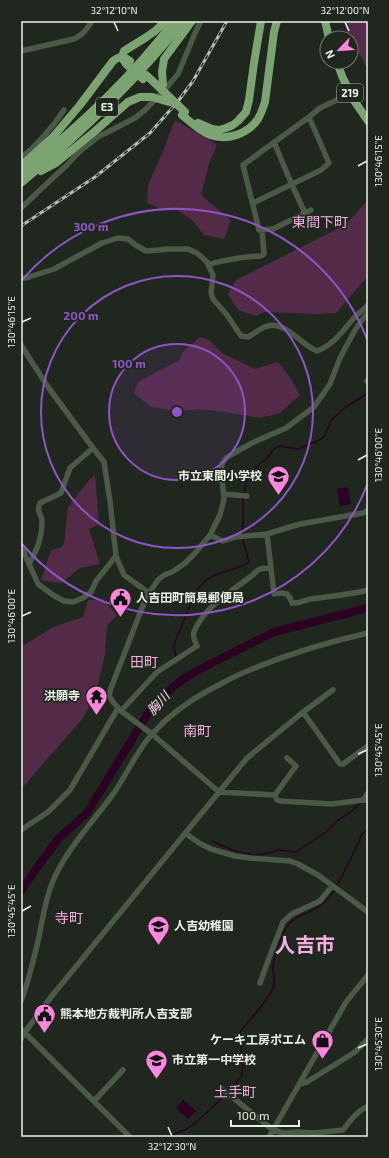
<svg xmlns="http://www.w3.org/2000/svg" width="389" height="1158" font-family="'Exo 2','Noto Sans JP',sans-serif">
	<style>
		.green { fill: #532b48 }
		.water { fill: #2b0222 }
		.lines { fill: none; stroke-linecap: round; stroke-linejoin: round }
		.stream { stroke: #2b0222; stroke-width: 1.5 }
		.river { stroke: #2b0222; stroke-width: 8 }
		.minor { stroke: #4a5a46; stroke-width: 5.5 }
		.highway { stroke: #7ca372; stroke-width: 8 }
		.rail-casing { stroke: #b7bcb5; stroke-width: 3 }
		.rail { stroke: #20271e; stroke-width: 1.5; stroke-dasharray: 4.5; stroke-linecap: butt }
		.highway-bridge { stroke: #7ca372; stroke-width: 8 }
		.ticks { fill: none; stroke: #ebf0ea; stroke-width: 1.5 }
		.ring { fill: none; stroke: #9153c8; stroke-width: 2 }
		.labels { text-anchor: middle; stroke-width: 3.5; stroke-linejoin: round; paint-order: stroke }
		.shield { fill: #20271e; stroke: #aeb4ad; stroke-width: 1 }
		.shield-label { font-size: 11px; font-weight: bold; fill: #ebf0ea }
		.poi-label { font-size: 12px; font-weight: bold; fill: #ebf0ea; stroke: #20271e; text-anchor: start }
		.water-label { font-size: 13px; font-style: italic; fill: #f9d9ee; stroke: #20271e }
		.quarter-label { font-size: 14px; fill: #f3afdf; stroke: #20271e }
		.town-label { font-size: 20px; font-weight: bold; fill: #f3afdf; stroke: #20271e }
		.centre { fill: #9153c8; stroke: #20271e; stroke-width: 2 }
		.ring-label { font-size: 12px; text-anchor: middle; font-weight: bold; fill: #9153c8; stroke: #20271e; stroke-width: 3.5; stroke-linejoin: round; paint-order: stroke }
		.neatline { fill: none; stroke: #ebf0ea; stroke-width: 1.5 }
		.ticks-label { font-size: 10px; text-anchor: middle; fill: #ebf0ea }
	</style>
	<rect width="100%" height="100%" fill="#20271e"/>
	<!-- green -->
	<path class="green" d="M344,21H368V72L363,60L351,43V38H348Z
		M175,120L217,145L209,164L201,195L231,220L224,239L204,235L193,221L179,211L161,209L147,203L148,185L163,151Z
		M368,197V276L336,313L315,314L265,312L256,316L238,310L228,294L236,280L337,229L349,221L367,201Z
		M200,337L209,340L222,353L255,369L278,362L290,377L300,395L280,413L260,418L219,411L199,409L179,411L151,407L134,393L138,382L180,360L183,352Z
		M95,475L99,524L89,529L100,564L80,568L61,583L41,580L51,550L60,548L64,544L68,507L88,481Z
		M103,599L117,615L107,626L105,654L96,693L83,718L21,789V647L53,627L83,617L88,600Z"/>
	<!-- water -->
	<path class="water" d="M348,487L351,504L340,506L337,489Z
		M183,1100L196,1111L188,1119L176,1108Z"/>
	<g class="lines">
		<!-- stream -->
		<path class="stream" d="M244,494L248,474L267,458L273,450L279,446L298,449L317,441L324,437L332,419L346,407L368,393
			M176,657L174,648L175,642L194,595C200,584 211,575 223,572C232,569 241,568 249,562L243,541V497
			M212,841L235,851L254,855L269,853L279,850L296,852L326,832L338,820L351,812L360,803
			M337,886L359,842C360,836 362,832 368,830
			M228,1091C233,1086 238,1082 241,1076C246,1070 239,1042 240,1032C248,1021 272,997 274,985C275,979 272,972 273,966C274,957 281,936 286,928C294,915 310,914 321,905C326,901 330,896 334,891
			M171,1137C175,1132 182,1132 188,1128C202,1119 214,1105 226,1094"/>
		<!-- river -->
		<path class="river" d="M21,891L39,865L59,838L87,813L153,705L173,687L186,677L214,662L274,632L368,608"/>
		<!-- minor -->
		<path class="minor" d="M21,51L74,39C84,34 86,30 92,21
			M274,142L292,185L305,213
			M21,158C37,145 52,128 64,110
			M253,203L321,170L329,163L309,117
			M21,208L56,175L67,165L77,154L85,147L98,137L135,118L145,110L167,87L178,74L195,33L201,21
			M311,210L273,229L259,230L243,165L309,117L320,108L337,100L344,98L353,99
			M208,265C226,259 243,257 261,256L264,254L262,230
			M21,278H26L54,269L102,243L118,238L128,239L137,246L146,251L159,250L168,249H188L197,253L207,262L213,275L211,293L213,299L227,315L241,336L248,337C254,334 261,327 268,326C286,321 301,345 317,351C335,344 342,331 354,318C358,313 364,310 368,305
			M21,345L48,387L93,448L104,462L110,501L116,556L124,575L149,593
			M367,381L368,382
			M224,494L247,496
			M368,510L363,513L300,524L267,534L274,594L282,593L287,594L290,598L292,603C298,604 304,600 311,599C330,596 349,595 368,590
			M210,535L223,541L235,537L267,534
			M21,546L38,584L53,595L64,601L73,602L83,598L91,592L96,581L116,556
			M29,564C37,550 42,538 42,521C41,512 36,513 40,503L61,493L70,468L93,448
			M121,711L157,672L197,646C195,641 192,637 194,632C203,607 234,590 254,574C255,573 257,571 258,570C261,568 267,568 270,568
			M303,712L333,690
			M287,758L296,766L275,795L277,800L280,801L332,804L363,800H368
			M219,792L247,758L303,712L340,764H343L368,746
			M219,792L275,795
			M363,800L368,793
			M21,830L48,812L70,790L118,708
			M185,833L199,843L211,849L235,856L250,858L290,861L298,864L318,875L368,912
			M260,983L269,958L283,922L292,914L320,901L332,886
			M21,1001C29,981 34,958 39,937C43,918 45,899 53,881C66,850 91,824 111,797C126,777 135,753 152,734C169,715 187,702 209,690C223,683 236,675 250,670C288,654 328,642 368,633
			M21,1029L130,1137
			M21,1039L25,1032L51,997L219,792L152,734L121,711L113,702L109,695L111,688L142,608L149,593L158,580L164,575L172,572L184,564L196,552L210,535L220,515L224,499L221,470L222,464L226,458L234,453L252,443L286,428L314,407L330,384L340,358L355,330L362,320L368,313
			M300,1084L307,1082L355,1052L368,1039
			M221,1088L273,1130L284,1133L297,1132L314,1133L343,1130C350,1121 357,1111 368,1106
			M94,1101L123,1070
			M269,1137L346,1002L368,975"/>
		<!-- highway -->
		<path class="highway" d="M325,21L329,38
			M124,61L122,57L124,51L145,38L155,31L165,21
			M337,62L342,76L353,99L368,121
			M146,75L159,87
			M163,84L162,72L164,59L192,21
			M182,115C191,122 199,131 210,135C227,141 248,134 258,119C261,114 263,108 265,102L274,32L277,21
			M198,123L212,129L219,130L226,128L233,125L238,121L246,112L249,100L254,63L261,21
			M21,166L53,137L80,105L113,61C119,56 123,56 130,61
			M41,171L56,163L94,132L128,102L140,97H152
			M21,173C75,130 132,77 174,21
			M21,183C80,134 136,82 183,21"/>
		<defs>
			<path id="rail" d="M21,226L95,177L150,133L179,100L193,81L227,21"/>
		</defs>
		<!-- rail casing -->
		<use href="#rail" class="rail-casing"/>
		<!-- rail -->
		<use href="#rail" class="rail"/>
		<!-- highway-bridge -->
		<path class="highway-bridge" d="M126,64L143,79
			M159,87L185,112
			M152,97L169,102"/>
	</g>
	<!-- ticks -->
	<path class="ticks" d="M114,22L118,31M345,22L349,31M358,166L367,161M22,322L31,318M358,460L367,455M22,616L31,612M358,754L367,750M22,911L31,906M358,1048L367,1044M168,1127L172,1136"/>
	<!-- distance rings -->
	<circle cx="177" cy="412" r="68" fill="#9153c8" fill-opacity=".12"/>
	<g class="ring">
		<circle cx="177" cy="412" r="68"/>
		<circle cx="177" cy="412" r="136"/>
		<path d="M367 485A204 204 0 0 1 22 544M22 280A204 204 0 0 1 367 339"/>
	</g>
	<!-- icons -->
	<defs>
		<symbol id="school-pin" viewBox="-11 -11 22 30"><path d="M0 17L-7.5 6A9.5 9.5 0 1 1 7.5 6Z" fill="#ff85df" stroke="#20271e"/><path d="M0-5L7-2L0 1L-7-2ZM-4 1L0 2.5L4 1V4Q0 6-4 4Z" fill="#111"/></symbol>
		<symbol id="civic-pin" viewBox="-11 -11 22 30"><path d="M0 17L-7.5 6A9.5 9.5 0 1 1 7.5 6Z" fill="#ff85df" stroke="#20271e"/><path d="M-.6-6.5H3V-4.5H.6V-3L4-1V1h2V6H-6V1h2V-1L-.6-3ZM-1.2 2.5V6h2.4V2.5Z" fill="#111"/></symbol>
		<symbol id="temple-pin" viewBox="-11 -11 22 30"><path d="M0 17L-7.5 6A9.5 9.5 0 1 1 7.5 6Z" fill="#ff85df" stroke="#20271e"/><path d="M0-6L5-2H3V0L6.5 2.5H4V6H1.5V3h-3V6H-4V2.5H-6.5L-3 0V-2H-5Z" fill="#111"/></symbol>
		<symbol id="shop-pin" viewBox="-11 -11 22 30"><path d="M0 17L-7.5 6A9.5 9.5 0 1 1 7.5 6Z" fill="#ff85df" stroke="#20271e"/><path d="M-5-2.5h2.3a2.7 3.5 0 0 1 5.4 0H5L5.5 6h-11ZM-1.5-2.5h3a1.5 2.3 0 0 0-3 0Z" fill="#111"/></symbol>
	</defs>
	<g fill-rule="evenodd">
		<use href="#school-pin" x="266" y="464" width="25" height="34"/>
		<use href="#civic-pin" x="108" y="586" width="25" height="34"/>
		<use href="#temple-pin" x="84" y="684" width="25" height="34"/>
		<use href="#school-pin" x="146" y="914" width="25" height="34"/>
		<use href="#civic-pin" x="32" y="1002" width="25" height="34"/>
		<use href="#shop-pin" x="310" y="1028" width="25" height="34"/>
		<use href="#school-pin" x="144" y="1048" width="25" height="34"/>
	</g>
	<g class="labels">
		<!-- shield labels -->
		<g class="shield">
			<rect x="337" y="84" width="26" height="18" rx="3"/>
			<rect x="96" y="98" width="22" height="18" rx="3"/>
		</g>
		<g class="shield-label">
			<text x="350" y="97">219</text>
			<text x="107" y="111">E3</text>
		</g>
		<!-- poi labels -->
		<g class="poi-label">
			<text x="262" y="480" text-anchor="end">市立東間小学校</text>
			<text x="136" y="602">人吉田町簡易郵便局</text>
			<text x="80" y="700" text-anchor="end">洪願寺</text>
			<text x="174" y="930">人吉幼稚園</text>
			<text x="60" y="1018">熊本地方裁判所人吉支部</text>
			<text x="306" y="1044" text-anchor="end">ケーキ工房ポエム</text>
			<text x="172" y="1064">市立第一中学校</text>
		</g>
		<!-- water labels -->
		<g class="water-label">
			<text transform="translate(158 703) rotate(-48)" y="5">胸川</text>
		</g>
		<!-- quarter labels -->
		<g class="quarter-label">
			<text x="320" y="227">東間下町</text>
			<text x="144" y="667">田町</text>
			<text x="197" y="736">南町</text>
			<text x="69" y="923">寺町</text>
			<text x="235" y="1097">土手町</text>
		</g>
		<!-- town labels -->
		<g class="town-label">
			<text x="305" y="952">人吉市</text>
		</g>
	</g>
	<circle cx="177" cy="412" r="6" class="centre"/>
	<g class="ring-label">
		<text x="91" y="231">300 m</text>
		<text x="81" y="320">200 m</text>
		<text x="129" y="368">100 m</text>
	</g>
	<!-- border -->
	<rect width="389" height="1158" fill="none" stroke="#20271e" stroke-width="44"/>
	<!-- north arrow -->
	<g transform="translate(339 50) rotate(245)"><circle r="19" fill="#20271e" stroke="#717770"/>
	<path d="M0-3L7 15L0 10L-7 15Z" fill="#ff85df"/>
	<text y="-6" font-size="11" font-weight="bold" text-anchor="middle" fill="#ebf0ea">N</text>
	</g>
	<!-- scale -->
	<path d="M231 1120v6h68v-6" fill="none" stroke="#ebf0ea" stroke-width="2"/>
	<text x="237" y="1120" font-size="12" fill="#ebf0ea" stroke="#20271e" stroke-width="3" paint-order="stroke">100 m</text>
	<rect x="22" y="22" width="345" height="1114" class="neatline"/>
	<g class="ticks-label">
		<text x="114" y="14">32°12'10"N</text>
		<text x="345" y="14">32°12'00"N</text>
		<text transform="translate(378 161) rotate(-90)" y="4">130°46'15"E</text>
		<text transform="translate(11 322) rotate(-90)" y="4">130°46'15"E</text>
		<text transform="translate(378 455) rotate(-90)" y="4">130°46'00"E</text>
		<text transform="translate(11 616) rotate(-90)" y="4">130°46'00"E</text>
		<text transform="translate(378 750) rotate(-90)" y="4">130°45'45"E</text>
		<text transform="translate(11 911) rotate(-90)" y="4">130°45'45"E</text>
		<text transform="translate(378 1044) rotate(-90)" y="4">130°45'30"E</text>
		<text x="172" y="1150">32°12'30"N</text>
	</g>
</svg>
